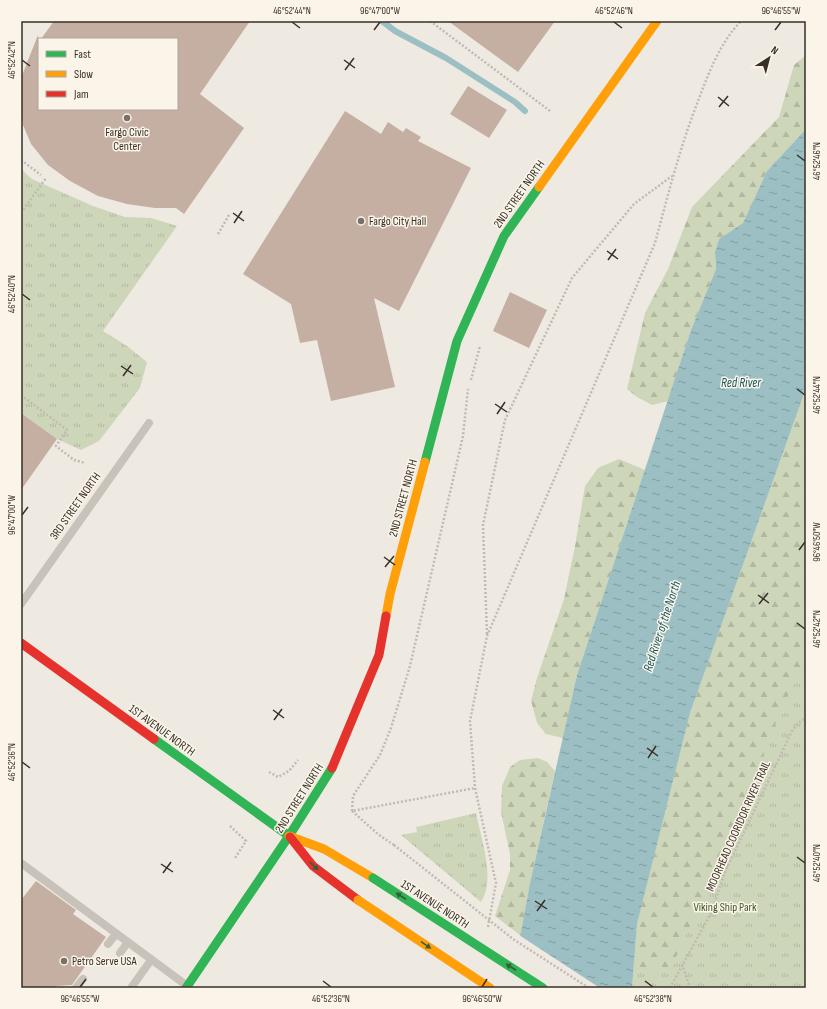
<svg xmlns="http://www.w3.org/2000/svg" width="827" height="1009" font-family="'Sofia Sans Condensed',sans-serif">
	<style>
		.grass { fill: url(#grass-tufts) }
		.forest { fill: url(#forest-firs) }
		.water { fill: url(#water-ripples) }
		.pier { fill: #eeeae2 }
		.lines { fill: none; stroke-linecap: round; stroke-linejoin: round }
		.stream { stroke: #9bbfc2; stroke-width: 6 }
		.building { fill: #c4afa2 }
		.path { stroke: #c1bab2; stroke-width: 2.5; stroke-dasharray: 2 2; stroke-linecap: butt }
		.lane { stroke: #c8c2ba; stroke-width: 8 }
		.fast { stroke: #30b455; stroke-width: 9 }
		.slow { stroke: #ff9f0a; stroke-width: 9 }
		.jam { stroke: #e5322d; stroke-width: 9 }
		.path-bridge { stroke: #c1bab2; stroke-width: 2.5; stroke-dasharray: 2 2; stroke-linecap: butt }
		.fast-bridge { stroke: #30b455; stroke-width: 9 }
		.slow-bridge { stroke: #ff9f0a; stroke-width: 9 }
		.oneway { fill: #365e38 }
		.ticks { fill: none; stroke: #392f28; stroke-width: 1.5 }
		.poi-dot { fill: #787069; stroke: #fbf5e9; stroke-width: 1.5 }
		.labels { text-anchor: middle; stroke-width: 3; stroke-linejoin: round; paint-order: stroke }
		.poi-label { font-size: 12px; fill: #392f28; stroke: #fbf5e9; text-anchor: start }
		.street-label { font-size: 12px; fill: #392f28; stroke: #fbf5e9 }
		.park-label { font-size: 12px; fill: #435a29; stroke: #fbf5e9 }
		.water-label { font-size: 13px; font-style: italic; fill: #19545f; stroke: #fbf5e9 }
		.neatline { fill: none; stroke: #392f28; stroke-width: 1.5 }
		.ticks-label { font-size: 10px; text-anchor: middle; fill: #392f28 }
	</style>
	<defs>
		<pattern id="grass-tufts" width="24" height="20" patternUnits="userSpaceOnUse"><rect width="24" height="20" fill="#ced6ba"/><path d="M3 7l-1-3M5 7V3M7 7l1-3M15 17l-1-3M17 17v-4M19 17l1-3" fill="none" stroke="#b2b8a0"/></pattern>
		<pattern id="forest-firs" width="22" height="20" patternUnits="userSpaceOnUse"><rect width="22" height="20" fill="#ced6ba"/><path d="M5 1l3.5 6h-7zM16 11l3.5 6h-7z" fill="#b2b8a0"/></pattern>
		<pattern id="water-ripples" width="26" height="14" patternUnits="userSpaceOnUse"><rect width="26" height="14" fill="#9bbfc2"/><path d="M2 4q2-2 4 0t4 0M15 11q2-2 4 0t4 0" fill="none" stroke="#7f9c9e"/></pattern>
	</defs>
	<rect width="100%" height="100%" fill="#eeeae2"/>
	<!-- grass -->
	<path class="grass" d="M21,169L32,179L93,206L125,217L151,218L177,226L103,331L127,346L147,362L140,388L99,441L81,450L57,439L21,413Z
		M806,388V988H632L637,924L690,713Z
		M476,813C481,839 496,879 481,902L401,835L417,832L416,827Z"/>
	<!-- forest -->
	<path class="forest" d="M806,55V129L767,171L743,223L719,239L715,252L716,269L691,330L668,401L652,405L637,397L627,389L645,313L668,269L692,207L779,117L794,65Z
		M806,388V652L766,745L744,817L700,904L671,968L634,970L637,924L690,713Z
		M619,459L645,470L577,675L563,738L546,734L537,723L531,701L537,678L564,599L575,546L585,486L598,468Z
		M538,758L547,762L555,771L530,883L521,936L495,916L510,870V854L501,812L502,786L510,767L520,760Z"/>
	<!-- water -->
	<path class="water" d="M806,129V388L690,713L637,924L632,988H511L530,883L577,675L691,330L716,269L715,252L719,239L743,223L767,171Z"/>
	<!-- pier -->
	<path class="pier" d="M519,935L600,988H509Z"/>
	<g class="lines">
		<!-- stream -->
		<path class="stream" d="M382,21L395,31L446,58L515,102L525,111"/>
	</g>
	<!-- building -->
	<path class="building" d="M54,21H250L200,94L244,128L184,214L176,208H155L127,204L98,196L70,181L48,165L31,144L23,125L21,111V78L38,35L39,109H177V39H41Z
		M448,21H555L518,72Z
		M468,86L507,110L489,138L450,114Z
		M345,111L381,134L388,122L403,132L406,128L421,137L418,141L471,168L399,311L374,298L395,387L331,401L317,340L300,343L291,304L243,274Z
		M510,292L547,310L529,348L493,331Z
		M21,413L57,439L21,490Z
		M36,881L76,910L73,914L106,937L72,985L56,986L55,988H21V900Z"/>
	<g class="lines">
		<!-- path -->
		<path class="path" d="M430,21L550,111
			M21,160L41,175
			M21,213L46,178
			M218,234L229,215
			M471,380L480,346
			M21,395L67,430L56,446L74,460L85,463
			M487,634L483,525L505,420L572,278L634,204L672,176
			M269,772L278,777L289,771L298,760
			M352,811L353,796L380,755L391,728L410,666L463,436L468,389
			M230,826L246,841L235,858
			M394,845L379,835L352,811L475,788
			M488,927L496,883L475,788L470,721L487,636L655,243C668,195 680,147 698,101C709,72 720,43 741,21
			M682,964L690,988
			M670,988L710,915L726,870L792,731L798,723L806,718"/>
		<!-- lane -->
		<path class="lane" d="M21,604L149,423
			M21,863L186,985
			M108,944L116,934
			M120,953L128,942
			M76,988L83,979
			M131,988L151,960"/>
		<!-- fast -->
		<path class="fast" d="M425,462L457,341L504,236L539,187
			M154,739L289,836
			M186,988L289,836L332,768"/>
		<!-- slow -->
		<path class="slow" d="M539,187L657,21
			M386,616L390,594L425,462
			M289,836L324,849L373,878"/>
		<!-- jam -->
		<path class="jam" d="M21,643L154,739
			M332,768L379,655L386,616
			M290,837L313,866L358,900"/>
		<!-- path-bridge -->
		<path class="path-bridge" d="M394,845L513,939L589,988"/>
		<!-- fast-bridge -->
		<path class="fast-bridge" d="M373,878L543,988"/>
		<!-- slow-bridge -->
		<path class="slow-bridge" d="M358,900L490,988"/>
	</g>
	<!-- one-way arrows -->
	<defs><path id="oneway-solid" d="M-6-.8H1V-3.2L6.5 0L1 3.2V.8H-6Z"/></defs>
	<g class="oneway">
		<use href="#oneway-solid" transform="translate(314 866) rotate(44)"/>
		<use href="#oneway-solid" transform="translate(401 896) rotate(-147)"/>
		<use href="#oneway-solid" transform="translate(426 945) rotate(34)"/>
		<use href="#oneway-solid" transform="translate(511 967) rotate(-147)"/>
	</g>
	<!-- ticks -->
	<path class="ticks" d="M292,22L300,28M614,22L622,28M374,30L380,22M775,30L781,22M22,60L30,66M344,60L355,68M345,70L354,58M718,97L729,106M719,107L728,96M797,155L805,161M233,213L244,221M234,223L242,211M607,251L618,259M608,260L616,249M22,294L30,300M121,366L133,374M123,376L131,365M797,389L805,395M495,404L507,412M497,414L505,402M22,515L28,507M799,550L805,542M384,557L395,565M385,567L394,556M758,595L769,603M759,604L768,593M797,623L805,629M273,710L284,718M274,720L282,709M647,748L658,756M648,758L656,746M22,762L30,768M797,857L805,863M161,864L173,872M163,873L171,862M535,901L547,909M537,911L545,900M323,981L331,987M645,981L653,987M80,987L86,979M482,987L487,979"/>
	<!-- markers -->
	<g class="poi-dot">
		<circle cx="127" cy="118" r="4"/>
		<circle cx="361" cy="221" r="4"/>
		<circle cx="64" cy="961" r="4"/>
	</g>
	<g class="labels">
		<!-- poi labels -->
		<g class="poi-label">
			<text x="127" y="136" text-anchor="middle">Fargo Civic<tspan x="127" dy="14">Center</tspan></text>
			<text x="369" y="225">Fargo City Hall</text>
			<text x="72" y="965">Petro Serve USA</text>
		</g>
		<!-- street labels -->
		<g class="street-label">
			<text transform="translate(519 194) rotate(-55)" y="4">2ND STREET NORTH</text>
			<text transform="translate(403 498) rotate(-75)" y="4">2ND STREET NORTH</text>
			<text transform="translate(75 506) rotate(-55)" y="4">3RD STREET NORTH</text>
			<text transform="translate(162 730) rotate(36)" y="4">1ST AVENUE NORTH</text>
			<text transform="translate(299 798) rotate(-58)" y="4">2ND STREET NORTH</text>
			<text transform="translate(738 826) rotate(-66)" y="4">MOORHEAD COORIDOR RIVER TRAIL</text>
			<text transform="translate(435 904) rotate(33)" y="4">1ST AVENUE NORTH</text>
		</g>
		<!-- park labels -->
		<g class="park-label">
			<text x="725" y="911">Viking Ship Park</text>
		</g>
		<!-- water labels -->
		<g class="water-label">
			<text x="741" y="387">Red River</text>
			<text transform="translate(661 626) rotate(-72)" y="5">Red River of the North</text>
		</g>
	</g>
	<!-- border -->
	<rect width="827" height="1009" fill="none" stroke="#fbf5e9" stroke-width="44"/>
	<!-- legend -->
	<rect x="38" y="38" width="140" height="72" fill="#fbf5e9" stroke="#ada69c"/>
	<rect x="46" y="51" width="20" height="6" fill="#30b455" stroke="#ada69c"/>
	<text x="74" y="58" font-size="12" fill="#392f28">Fast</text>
	<rect x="46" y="71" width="20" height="6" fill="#ff9f0a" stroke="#ada69c"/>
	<text x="74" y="78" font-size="12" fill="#392f28">Slow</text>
	<rect x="46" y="91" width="20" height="6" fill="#e5322d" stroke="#ada69c"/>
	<text x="74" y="98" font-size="12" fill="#392f28">Jam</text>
	<!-- north arrow -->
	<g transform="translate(769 58) rotate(36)" stroke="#fbf5e9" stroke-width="3" paint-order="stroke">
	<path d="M0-3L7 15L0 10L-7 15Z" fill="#392f28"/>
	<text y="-6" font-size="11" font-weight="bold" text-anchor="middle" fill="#392f28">N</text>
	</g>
	<rect x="22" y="22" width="783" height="965" class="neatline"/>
	<g class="ticks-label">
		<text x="292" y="14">46°52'44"N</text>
		<text x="380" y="14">96°47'00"W</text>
		<text x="614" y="14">46°52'46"N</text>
		<text x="781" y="14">96°46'55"W</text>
		<text transform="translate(11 60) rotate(-90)" y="4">46°52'42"N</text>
		<text transform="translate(816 161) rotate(-90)" y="4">46°52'46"N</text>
		<text transform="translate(11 294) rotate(-90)" y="4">46°52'40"N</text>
		<text transform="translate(816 395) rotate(-90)" y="4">46°52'44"N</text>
		<text transform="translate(11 515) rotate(-90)" y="4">96°47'00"W</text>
		<text transform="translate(816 542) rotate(-90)" y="4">96°46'50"W</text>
		<text transform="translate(816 629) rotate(-90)" y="4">46°52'42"N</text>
		<text transform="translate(11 762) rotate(-90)" y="4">46°52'36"N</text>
		<text transform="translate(816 863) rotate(-90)" y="4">46°52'40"N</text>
		<text x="80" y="1002">96°46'55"W</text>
		<text x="331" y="1002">46°52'36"N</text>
		<text x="482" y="1002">96°46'50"W</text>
		<text x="653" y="1002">46°52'38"N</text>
	</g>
</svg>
